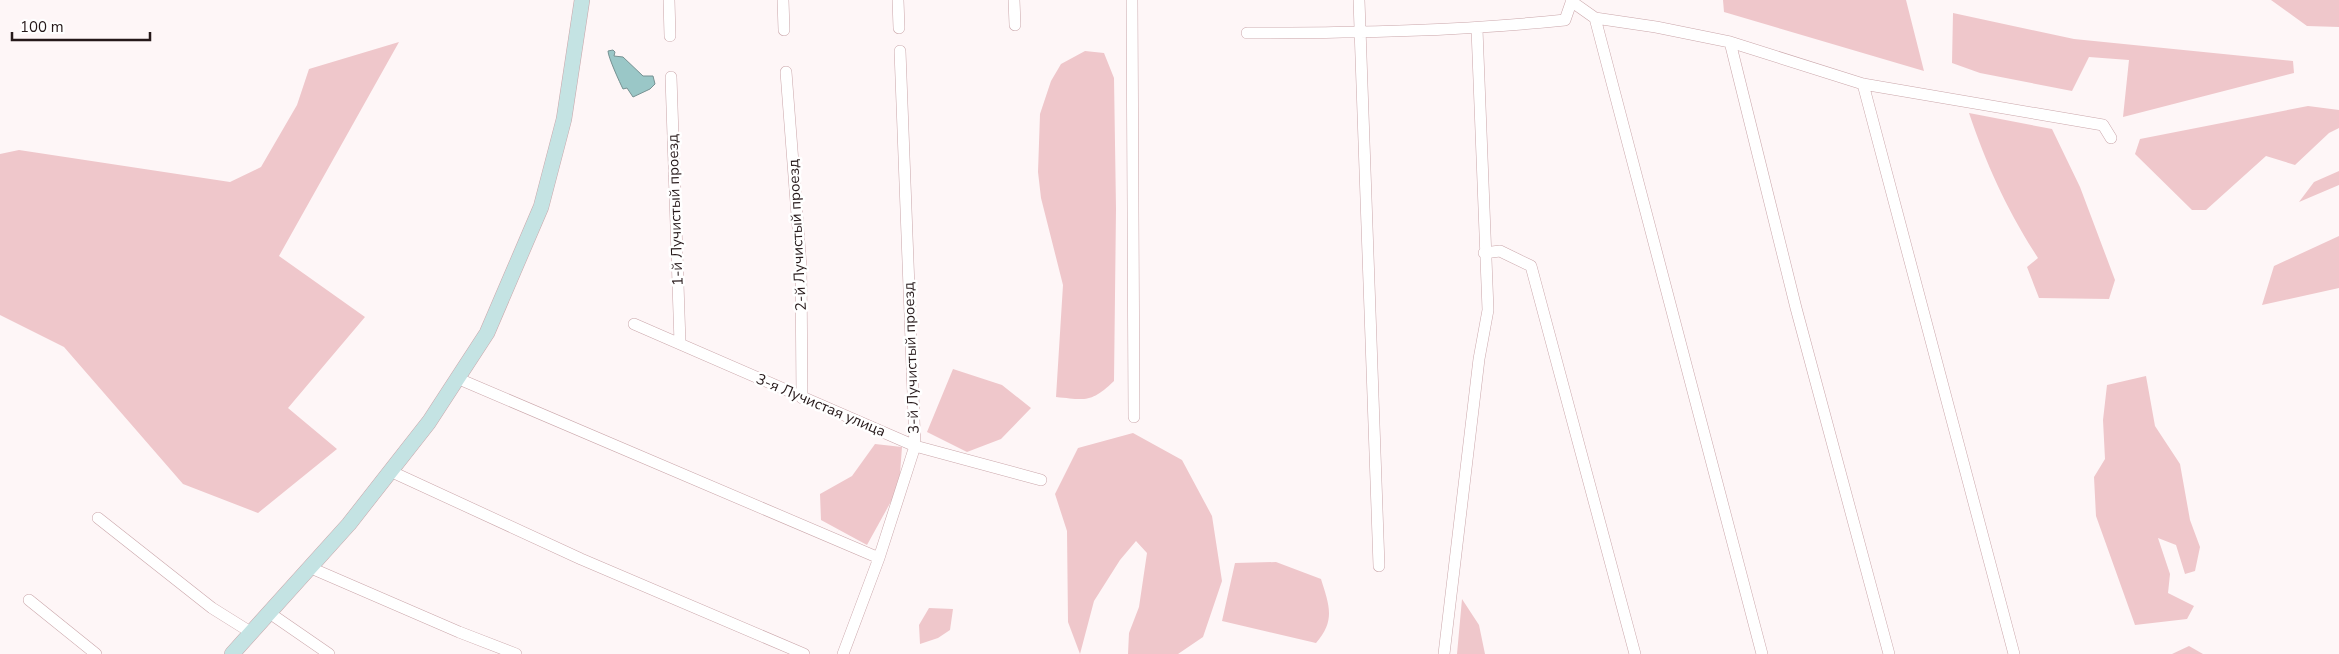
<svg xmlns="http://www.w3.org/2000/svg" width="2339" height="654" font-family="'Nunito Sans',sans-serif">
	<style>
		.green { fill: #efc7cb }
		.water { fill: #9ac7c7; stroke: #779293 }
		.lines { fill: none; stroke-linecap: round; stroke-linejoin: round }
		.street-casing { stroke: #caa6aa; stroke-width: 12 }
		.secondary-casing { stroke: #caa6aa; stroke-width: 16 }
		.street { stroke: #fff; stroke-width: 11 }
		.secondary { stroke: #c4e3e3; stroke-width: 15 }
		.labels { text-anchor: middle; stroke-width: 5; stroke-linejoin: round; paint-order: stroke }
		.street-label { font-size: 15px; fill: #251819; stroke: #fff }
	</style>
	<rect width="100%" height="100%" fill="#fef6f7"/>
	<!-- green -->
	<path class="green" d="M1723,0H1906L1924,71L1724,12Z
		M2271,0H2339V27L2307,26Z
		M1953,13L2074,39L2293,61L2294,73L2123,117L2129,60L2089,57L2072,91L1980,73L1952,63Z
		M399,42L279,256L365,317L288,408L337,449L258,513L183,484L64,347L0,315V154L19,150L230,182L261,167L297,105L309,69Z
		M1085,51L1104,53L1114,78L1116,209L1114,381C1091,403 1086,400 1056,397L1063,285L1041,198L1038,172L1040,114L1051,81L1061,64Z
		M2308,106L2339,110V128L2329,133L2295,165L2266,156L2206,210H2192L2135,154L2140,139Z
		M1969,113L2052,129L2080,187L2115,280L2109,299L2039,298L2027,267L2038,258C2007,210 1987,166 1969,113Z
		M2339,171V185L2299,202L2314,182Z
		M2339,236V288L2262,305L2274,266Z
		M953,369L1002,385L1031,408L1001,439L967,452L927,432Z
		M2146,376L2155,426L2180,464L2190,520L2200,547L2195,571L2185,574L2176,545L2158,538L2170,574L2168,593L2194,606L2187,619L2135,625L2096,516L2094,477L2105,459L2103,420L2107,385Z
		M1133,433L1182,460L1212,516L1222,581L1203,637L1178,654H1128L1129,633L1139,607L1147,553L1136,541L1120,560L1094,601L1080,654L1068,622L1067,531L1055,494L1078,448Z
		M875,444L902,447L899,487L867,545L821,520L820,494L852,476Z
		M1276,562L1321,579C1329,605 1336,620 1316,643L1222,621L1235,563Z
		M1462,599L1479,625L1485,654H1457Z
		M929,608L953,609L950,630L938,638L920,644L919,625Z
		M2189,646L2203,654H2172Z"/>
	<!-- water -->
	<path class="water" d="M613,50L615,52L614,56L623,57L643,76H653L655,84L650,89L633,97L627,88L623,89C620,83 608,57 608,51Z"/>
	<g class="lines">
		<defs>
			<path id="street" d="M669,0L670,36
				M783,0L784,30
				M898,0L899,28
				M1014,0L1015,25
				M1132,0L1134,417
				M1359,0L1379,566
				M1571,1L1595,18L1656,27L1730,42L1863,84L2103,125L2111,138
				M1595,18L1762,654
				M1247,33C1354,33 1459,31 1565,20L1572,0
				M1730,42L1796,308L1889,654
				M786,72L801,267L802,398
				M671,77L680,343
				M1863,84L2014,654
				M1484,253L1500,251L1531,266L1635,654
				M634,324L915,446L1041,480
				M459,379L879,558
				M390,471L581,559L804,654
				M98,518L212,608L252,633
				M311,568L459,632L516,654
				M29,600L96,654
				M271,614L329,654
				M843,654L879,558L915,446L900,51
				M1444,654L1479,359L1488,310L1477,29"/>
			<path id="secondary" d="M232,654L349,524L429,422L487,333L541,207L564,119L582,0"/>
		</defs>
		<!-- street casing -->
		<use href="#street" class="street-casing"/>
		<!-- secondary casing -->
		<use href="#secondary" class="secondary-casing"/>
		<!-- street -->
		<use href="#street" class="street"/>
		<!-- secondary -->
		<use href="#secondary" class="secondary"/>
	</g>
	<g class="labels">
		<!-- street labels -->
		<g class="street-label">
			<text transform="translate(675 210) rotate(-92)" y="5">1-й Лучистый проезд</text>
			<text transform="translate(797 235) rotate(-93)" y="5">2-й Лучистый проезд</text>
			<text transform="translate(911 358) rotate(-92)" y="5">3-й Лучистый проезд</text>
			<text transform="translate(821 405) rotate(23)" y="5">3-я Лучистая улица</text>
		</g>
	</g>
	<!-- scale -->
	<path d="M12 32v8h138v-8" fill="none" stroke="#251819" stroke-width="2.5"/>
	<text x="20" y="32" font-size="15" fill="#251819" stroke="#ffffff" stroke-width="4" paint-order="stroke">100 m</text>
</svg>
